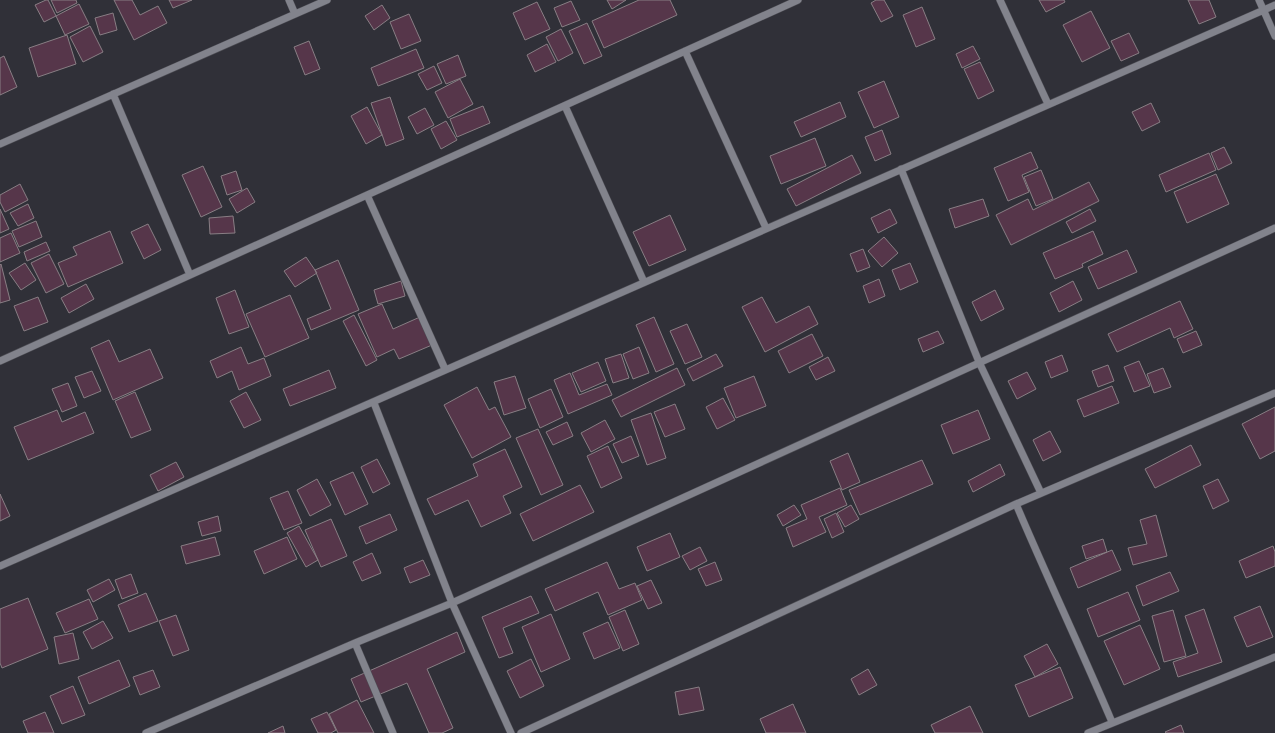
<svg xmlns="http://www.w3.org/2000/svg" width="1275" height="733" font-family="'Asap Condensed',sans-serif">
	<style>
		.building { fill: #56364a; stroke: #887e84 }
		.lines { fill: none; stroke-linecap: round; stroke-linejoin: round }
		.minor-casing { stroke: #4c4c53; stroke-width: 8 }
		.minor { stroke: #82838c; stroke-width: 7 }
	</style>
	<rect width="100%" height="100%" fill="#303038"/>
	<!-- building -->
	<path class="building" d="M46,0H48L56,16L44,22L35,5Z
		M51,0H76L77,3L57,13Z
		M114,0H132L140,15L158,6L167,23L134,40Z
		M169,0H192L173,8Z
		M607,0H626L612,9Z
		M639,0H670L677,15L604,48L592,21Z
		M876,0H884L893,16L881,22L871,3Z
		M1039,0H1064L1065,2L1046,12Z
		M1188,0H1209L1216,17L1199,24Z
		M571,1L580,20L562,27L554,8Z
		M537,2L550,29L525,40L513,13Z
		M79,4L89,24L65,35L56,16Z
		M382,5L390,18L374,30L365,16Z
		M922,7L935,39L916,47L903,15Z
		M1091,11L1110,48L1082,62L1063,25Z
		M113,13L117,30L100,35L95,18Z
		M409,14L421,41L401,49L390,22Z
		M587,23L602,56L584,64L569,31Z
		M90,26L103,52L83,62L70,37Z
		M561,29L573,53L558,61L546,37Z
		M1129,33L1139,53L1121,61L1111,41Z
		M67,35L76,64L38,77L29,48Z
		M309,41L320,69L305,75L294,47Z
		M547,44L556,62L535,72L527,55Z
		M973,46L980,59L962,68L956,54Z
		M416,49L424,68L378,86L371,68Z
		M458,55L466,76L446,84L437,64Z
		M4,56L17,87L0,95V58Z
		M980,62L994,91L978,99L964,69Z
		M434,66L442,83L427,90L418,74Z
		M460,79L473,104L448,118L435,92Z
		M884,81L899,117L874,128L858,92Z
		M390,97L404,139L386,146L371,103Z
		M840,102L846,117L801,137L794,122Z
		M1151,103L1160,122L1142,131L1132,112Z
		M483,106L490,123L457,137L450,119Z
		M367,107L382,135L366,144L351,116Z
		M425,108L434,125L417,134L408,117Z
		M446,121L457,140L441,149L431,129Z
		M882,130L891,154L875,161L865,137Z
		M815,138L826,166L781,184L770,156Z
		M1224,147L1232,163L1218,170L1211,153Z
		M1031,152L1038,168L1022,175L1029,192L1008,201L994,168Z
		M1209,153L1216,170L1166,192L1159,175Z
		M852,155L861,173L796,206L787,189Z
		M203,166L222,207L201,217L182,175Z
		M1041,170L1053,199L1036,206L1024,177Z
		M236,171L242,190L227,195L221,176Z
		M1216,174L1229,204L1187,223L1174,192Z
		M1089,182L1099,201L1011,245L996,215L1028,199L1033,210Z
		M20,184L28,200L5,212L0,202V195Z
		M247,188L255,202L237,213L229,199Z
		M983,199L989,216L955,228L949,209Z
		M28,204L34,218L18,226L10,213Z
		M0,209L9,229L0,233Z
		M890,209L897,223L878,233L871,218Z
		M1090,209L1096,221L1072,233L1066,222Z
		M670,215L686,250L649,266L633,232Z
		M233,216L235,233L210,234L209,218Z
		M36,221L42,237L19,247L12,231Z
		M148,224L161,250L144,259L131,232Z
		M110,231L123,263L68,287L58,263L77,255L73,247Z
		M1093,231L1103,254L1082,264L1083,267L1055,279L1043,253Z
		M11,233L20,253L0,262V238Z
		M884,237L898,253L882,267L868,251Z
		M46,242L50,251L27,261L24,252Z
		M863,249L870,267L857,272L850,254Z
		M1127,250L1137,272L1098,289L1088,267Z
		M49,254L64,284L46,293L31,263Z
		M306,257L317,273L295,287L284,271Z
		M338,260L359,310L311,330L307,319L331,309L315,270Z
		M25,263L36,280L21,290L9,273Z
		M910,263L918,282L900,290L892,270Z
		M1,264L10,300L0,303V265Z
		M879,279L885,296L869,303L863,286Z
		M401,281L405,296L378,304L374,290Z
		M1073,281L1082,300L1059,312L1050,293Z
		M86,284L94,299L69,313L61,298Z
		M235,290L249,327L229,334L216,298Z
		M995,290L1004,309L981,321L972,302Z
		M290,295L309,338L265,357L246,314Z
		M38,297L48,322L24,331L14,306Z
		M762,297L776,323L809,306L818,324L765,352L742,307Z
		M1180,301L1193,329L1174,338L1170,328L1117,352L1108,334Z
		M382,304L393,329L420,317L432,345L399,359L394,349L377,357L358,314Z
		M354,315L377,360L366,366L343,321Z
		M654,317L674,364L656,372L636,325Z
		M687,324L702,357L685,364L670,331Z
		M938,331L944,343L923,352L918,339Z
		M1196,331L1202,345L1183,353L1177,339Z
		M812,334L823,356L789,373L778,351Z
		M109,340L119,362L150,349L163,378L113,400L91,348Z
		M241,347L248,364L264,358L271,376L239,390L232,371L217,378L210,361Z
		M639,347L649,373L633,379L623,354Z
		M621,354L629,378L613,383L605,359Z
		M716,354L723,366L693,381L687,369Z
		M1062,355L1068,371L1051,378L1045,362Z
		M828,357L835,371L816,380L809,367Z
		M1139,361L1150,386L1134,392L1124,367Z
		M598,362L606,381L581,392L572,373Z
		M1108,365L1114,381L1098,387L1092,371Z
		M677,368L685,385L621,417L612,400Z
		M1163,368L1171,387L1154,393L1147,374Z
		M329,370L336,388L290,406L283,389Z
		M92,371L101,391L84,398L75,377Z
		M1027,372L1036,389L1017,399L1008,381Z
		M570,373L579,395L607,384L612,395L568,414L554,380Z
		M515,376L526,408L504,415L494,382Z
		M754,376L766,406L736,418L724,388Z
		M68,383L77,406L62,412L52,389Z
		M1112,386L1119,403L1084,417L1077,400Z
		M477,387L489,410L495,407L511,437L472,458L444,405Z
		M551,389L563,417L540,428L528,399Z
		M135,392L151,430L131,438L115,401Z
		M246,392L261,420L244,428L230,401Z
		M723,398L735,420L717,429L706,407Z
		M675,404L685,429L665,437L654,412Z
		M1275,407V451L1260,459L1242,424Z
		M57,410L62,422L85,412L94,433L28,460L14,427Z
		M978,410L990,439L953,454L941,425Z
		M651,413L666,458L647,465L631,420Z
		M605,420L615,439L591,452L581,433Z
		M567,422L573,436L553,445L546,432Z
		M538,429L563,485L541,495L516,438Z
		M1050,431L1061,452L1043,461L1033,440Z
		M631,436L639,456L622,463L613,444Z
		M1191,445L1201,465L1155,488L1145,469Z
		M608,446L622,478L601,488L587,456Z
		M505,449L522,487L503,496L511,513L481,527L468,500L435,515L427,499L478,476L473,464Z
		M848,453L860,482L842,490L830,461Z
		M377,459L390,484L373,493L361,467Z
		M922,460L933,484L860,515L849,490Z
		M176,462L184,477L158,491L150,475Z
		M1000,464L1005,475L973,492L968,481Z
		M353,472L368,504L345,515L330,482Z
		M317,479L331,505L310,516L297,490Z
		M1218,479L1229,501L1213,509L1203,486Z
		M580,485L594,512L533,541L520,514Z
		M840,488L847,505L819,517L826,532L793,547L786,528L807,519L801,505Z
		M288,491L302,523L284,530L270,498Z
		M0,494L10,516L0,521Z
		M794,505L801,515L783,526L777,515Z
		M851,505L859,519L845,527L837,513Z
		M836,513L844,532L832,538L824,519Z
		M390,514L397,530L366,544L359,527Z
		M1156,515L1167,556L1133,565L1128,548L1147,544L1140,520Z
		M218,516L221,531L202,536L198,522Z
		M331,519L347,556L321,567L305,530Z
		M299,526L318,560L306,567L287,533Z
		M670,533L680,557L647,571L637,547Z
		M215,537L220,555L186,564L181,546Z
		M287,537L297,559L264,574L254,551Z
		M1103,539L1107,552L1086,559L1082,546Z
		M1273,546L1275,552V566L1246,578L1239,561Z
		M700,547L707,561L690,570L682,556Z
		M1112,550L1121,570L1078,588L1070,568Z
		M372,553L381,573L362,581L353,562Z
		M423,560L430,575L410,583L404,568Z
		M607,562L619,589L635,583L642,600L608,615L598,592L555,611L545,589Z
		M715,562L722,580L706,586L698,569Z
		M1170,572L1179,591L1143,606L1136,586Z
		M131,574L138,593L122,599L115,580Z
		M109,579L115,590L93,602L87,590Z
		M651,580L662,603L648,609L637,586Z
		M1128,592L1140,620L1098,637L1087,609Z
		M146,593L158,621L129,632L118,605Z
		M531,596L539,613L503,628L513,653L499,658L482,617Z
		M28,598L48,649L2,668L0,663V609Z
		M89,599L98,619L65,633L56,613Z
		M1260,606L1273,637L1247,647L1234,617Z
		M1204,609L1222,662L1178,677L1173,662L1198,653L1185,616Z
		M625,610L639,644L623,651L609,617Z
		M1173,610L1186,656L1164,662L1152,616Z
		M551,614L570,659L541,672L522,627Z
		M176,615L189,650L173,656L159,621Z
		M103,621L113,638L92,649L83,632Z
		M608,622L620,648L594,659L583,633Z
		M1140,625L1160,669L1124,685L1104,641Z
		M457,632L465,652L427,669L453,728L442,733H429L407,683L361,702L351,679Z
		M73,633L79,659L59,664L54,637Z
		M1047,644L1058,664L1035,677L1024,656Z
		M531,659L544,686L520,698L507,671Z
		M119,660L130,686L89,704L78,677Z
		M1060,667L1073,698L1029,717L1015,685Z
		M868,669L877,685L859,695L851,679Z
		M153,670L160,687L140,695L133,677Z
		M73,686L85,715L62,724L50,696Z
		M699,687L704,710L679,715L675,692Z
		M357,700L374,733H338L329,714Z
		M793,704L806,733H766L760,719Z
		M970,706L983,733H935L931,725Z
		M45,712L54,733H28L23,721Z
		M327,712L336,730L331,733H318L311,719Z
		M1181,725L1184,733H1166L1165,732Z
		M283,726L285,733H268Z"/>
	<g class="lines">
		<defs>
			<path id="minor" d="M289,0L295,14
				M1000,0L1048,104
				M1259,0L1275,36
				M685,51L766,228
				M113,94L190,275
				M565,106L644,282
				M0,144L327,0
				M901,169L979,362L1041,493
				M367,195L445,369
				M0,361L798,0
				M374,403L452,603L511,733
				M1016,504C1047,577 1081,649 1112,722
				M0,566L1275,5
				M355,643L393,733
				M146,733L355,643L452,603L1275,228
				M521,733L1016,504L1275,393
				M1088,733L1275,657"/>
		</defs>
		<!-- minor casing -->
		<use href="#minor" class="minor-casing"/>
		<!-- minor -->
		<use href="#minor" class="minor"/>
	</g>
</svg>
